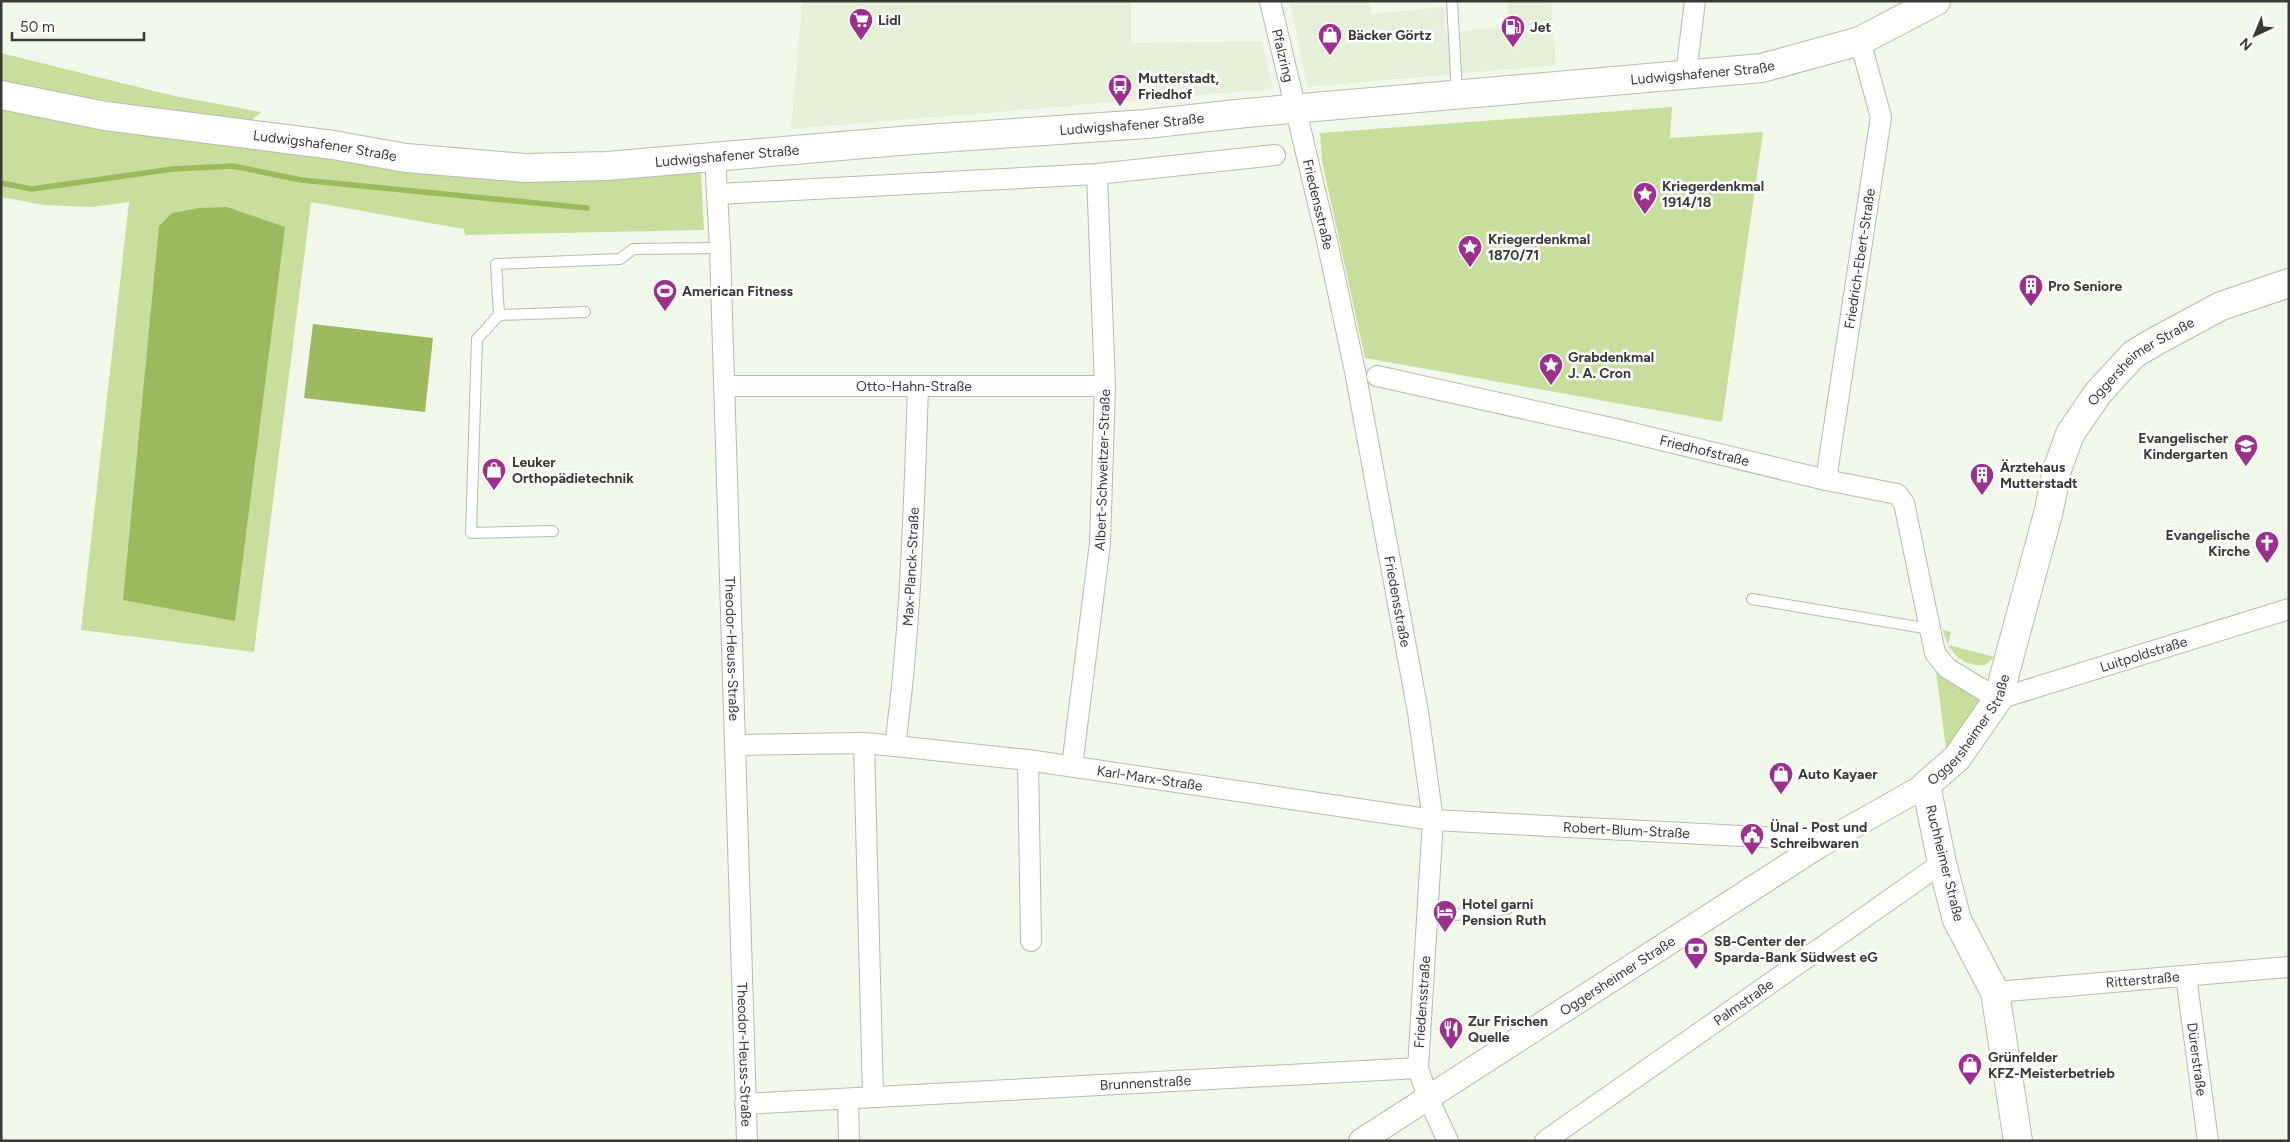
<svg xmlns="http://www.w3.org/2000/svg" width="2290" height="1142" font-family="Figtree,sans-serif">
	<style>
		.built { fill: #e6efd8 }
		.green { fill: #c8de9d }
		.water { fill: #9cb95e }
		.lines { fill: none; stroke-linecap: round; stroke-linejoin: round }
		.stream { stroke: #9cb95e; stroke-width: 5.5 }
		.service-casing { stroke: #b6bbad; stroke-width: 12 }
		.minor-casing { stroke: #b6bbad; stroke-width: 22 }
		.tertiary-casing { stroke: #b6bbad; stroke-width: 26 }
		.secondary-casing { stroke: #b6bbad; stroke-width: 30 }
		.service { stroke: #fff; stroke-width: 10 }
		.minor { stroke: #fff; stroke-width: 20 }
		.tertiary { stroke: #fff; stroke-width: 24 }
		.secondary { stroke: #fff; stroke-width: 28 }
		.labels { text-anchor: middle; stroke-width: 5; stroke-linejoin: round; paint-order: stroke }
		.poi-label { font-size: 14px; font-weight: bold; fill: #383b35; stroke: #fff; text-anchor: start }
		.street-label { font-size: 14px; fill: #383b35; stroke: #fff }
	</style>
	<rect width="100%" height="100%" fill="#f2f8e9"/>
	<!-- built -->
	<path class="built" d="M802,1H1131V43L1262,41L1273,89L791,129Z
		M1290,1H1370L1371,14L1444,7L1446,33L1509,27L1507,1H1551L1556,65L1307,87Z"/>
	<!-- green -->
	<path class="green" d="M1,53L170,95L261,112L248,124L1,83Z
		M1672,107L1670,138L1763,132L1722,422L1365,358L1322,161L1320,133Z
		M1,109L379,166L596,176L701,173L704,230L465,235L464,229L311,202L254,652L81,630L129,202L91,207L44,205L1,197Z
		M1943,630L1951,632L1948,645L1995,657L1985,665C1961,667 1948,651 1943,630Z
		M1936,672L1988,701L1950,751L1946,749Z"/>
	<!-- water -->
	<path class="water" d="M227,207L285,227L235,621L123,600L159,226L172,213L199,208Z
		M313,324L433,338L425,412L304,398Z"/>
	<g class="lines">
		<!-- stream -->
		<path class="stream" d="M1,183L32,189L173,169L233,166L301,180L587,208"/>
		<defs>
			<path id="service" d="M1452,1L1457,94
				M585,312L499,315L496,264L620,259L633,249L720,248
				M499,315L477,339L471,533L553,531
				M1752,599L1930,629
				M1428,918L1507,909"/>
			<g id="minor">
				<path id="s1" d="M1270,1L1327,241L1355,371L1418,712L1433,820L1418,1068L1428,1098L1448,1141"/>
				<path d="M1686,74L1695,1"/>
				<path id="s2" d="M715,157L720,248L747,1141"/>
				<path d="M718,194L1097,174L1275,155"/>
				<path id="s3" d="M1377,376L1620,430L1826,480L1897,494L1904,503L1935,653L1947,668L1998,699L2289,609"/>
				<path id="s4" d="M724,386H1105"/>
				<path id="s5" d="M1826,480L1881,117L1860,41"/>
				<path d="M864,743L873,1097"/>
				<path id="s6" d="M736,745L864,743L895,746L1028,760L1433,820L1801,839L1820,845"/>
				<path id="s7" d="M895,746C911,627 914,507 918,387"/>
				<path d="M1028,760L1031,941"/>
				<path id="s8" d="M1072,766L1100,543L1105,386L1097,174"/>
				<path id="s9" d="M2186,976L2208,1141"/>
				<path id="s10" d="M1995,992L2289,967"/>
				<path d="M848,1099L849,1141"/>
				<path id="s11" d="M745,1104L1418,1068"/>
				<path id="s12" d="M1545,1141L1942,863"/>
			</g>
			<g id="tertiary">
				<path id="s13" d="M1361,1141L1820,845L1926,785"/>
			</g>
			<g id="secondary">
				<path id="s14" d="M1,95L105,116L333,145L406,158L525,168L607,166L912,140L1146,124L1246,113L1762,68L1860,41L1936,1"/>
				<path id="s15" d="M2018,1141L1995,992L1957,920L1942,863L1926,785L1957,758L1998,699L2049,510L2057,470L2070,434L2098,393L2134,354L2156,341L2221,306L2289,283"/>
			</g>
		</defs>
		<!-- service casing -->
		<use href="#service" class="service-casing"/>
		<!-- minor casing -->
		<use href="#minor" class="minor-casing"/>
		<!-- tertiary casing -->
		<use href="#tertiary" class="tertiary-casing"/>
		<!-- secondary casing -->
		<use href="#secondary" class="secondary-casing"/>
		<!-- service -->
		<use href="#service" class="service"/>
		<!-- minor -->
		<use href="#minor" class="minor"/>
		<!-- tertiary -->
		<use href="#tertiary" class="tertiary"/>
		<!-- secondary -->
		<use href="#secondary" class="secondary"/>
	</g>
	<!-- icons -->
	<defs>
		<symbol id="supermarket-pin" viewBox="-11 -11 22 30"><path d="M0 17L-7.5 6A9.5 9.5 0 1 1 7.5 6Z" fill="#9d308f" stroke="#fff"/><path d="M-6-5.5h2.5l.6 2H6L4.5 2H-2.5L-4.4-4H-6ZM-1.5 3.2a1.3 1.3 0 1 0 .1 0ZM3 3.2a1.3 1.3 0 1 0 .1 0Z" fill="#fff"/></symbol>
		<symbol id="fuel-pin" viewBox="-11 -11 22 30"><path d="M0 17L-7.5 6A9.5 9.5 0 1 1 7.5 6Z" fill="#9d308f" stroke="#fff"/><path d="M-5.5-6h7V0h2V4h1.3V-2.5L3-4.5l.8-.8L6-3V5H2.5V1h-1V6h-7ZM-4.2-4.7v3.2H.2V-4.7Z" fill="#fff"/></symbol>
		<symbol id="shop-pin" viewBox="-11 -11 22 30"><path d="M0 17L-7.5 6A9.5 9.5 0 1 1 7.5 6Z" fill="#9d308f" stroke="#fff"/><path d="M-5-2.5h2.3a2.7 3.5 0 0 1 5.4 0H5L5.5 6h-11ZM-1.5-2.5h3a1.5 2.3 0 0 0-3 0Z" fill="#fff"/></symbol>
		<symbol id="bus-pin" viewBox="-11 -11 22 30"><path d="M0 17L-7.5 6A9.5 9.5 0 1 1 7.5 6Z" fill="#9d308f" stroke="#fff"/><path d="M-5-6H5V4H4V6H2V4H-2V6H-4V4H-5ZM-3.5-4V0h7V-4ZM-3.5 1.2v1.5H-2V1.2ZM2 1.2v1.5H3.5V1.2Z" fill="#fff"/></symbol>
		<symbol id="sight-pin" viewBox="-11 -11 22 30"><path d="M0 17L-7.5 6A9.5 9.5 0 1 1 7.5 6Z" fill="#9d308f" stroke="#fff"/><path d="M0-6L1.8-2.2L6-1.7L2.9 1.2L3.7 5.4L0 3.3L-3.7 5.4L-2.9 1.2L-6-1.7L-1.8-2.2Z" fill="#fff"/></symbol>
		<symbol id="building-pin" viewBox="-11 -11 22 30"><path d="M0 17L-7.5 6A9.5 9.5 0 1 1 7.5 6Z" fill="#9d308f" stroke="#fff"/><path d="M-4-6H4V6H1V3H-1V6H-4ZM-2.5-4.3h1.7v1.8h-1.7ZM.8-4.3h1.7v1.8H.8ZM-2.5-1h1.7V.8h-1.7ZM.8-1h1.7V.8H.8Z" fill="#fff"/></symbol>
		<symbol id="stadium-pin" viewBox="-11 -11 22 30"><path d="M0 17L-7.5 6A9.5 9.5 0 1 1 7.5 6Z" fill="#9d308f" stroke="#fff"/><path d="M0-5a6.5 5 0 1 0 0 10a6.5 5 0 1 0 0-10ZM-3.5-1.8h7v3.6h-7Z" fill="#fff"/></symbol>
		<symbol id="school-pin" viewBox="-11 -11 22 30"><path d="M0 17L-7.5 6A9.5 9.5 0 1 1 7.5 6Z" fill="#9d308f" stroke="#fff"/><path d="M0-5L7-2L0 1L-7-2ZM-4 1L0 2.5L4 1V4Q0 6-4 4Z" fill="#fff"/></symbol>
		<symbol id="church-pin" viewBox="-11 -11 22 30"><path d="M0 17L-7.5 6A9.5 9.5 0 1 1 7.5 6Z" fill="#9d308f" stroke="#fff"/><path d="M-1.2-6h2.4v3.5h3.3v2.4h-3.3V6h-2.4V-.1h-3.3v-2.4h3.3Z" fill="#fff"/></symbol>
		<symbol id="civic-pin" viewBox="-11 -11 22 30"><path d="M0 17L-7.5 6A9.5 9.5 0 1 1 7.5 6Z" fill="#9d308f" stroke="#fff"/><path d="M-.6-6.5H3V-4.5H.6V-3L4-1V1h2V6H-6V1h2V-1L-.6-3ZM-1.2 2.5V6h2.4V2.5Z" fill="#fff"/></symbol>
		<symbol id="hotel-pin" viewBox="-11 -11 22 30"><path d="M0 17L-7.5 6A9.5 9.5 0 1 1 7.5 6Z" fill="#9d308f" stroke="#fff"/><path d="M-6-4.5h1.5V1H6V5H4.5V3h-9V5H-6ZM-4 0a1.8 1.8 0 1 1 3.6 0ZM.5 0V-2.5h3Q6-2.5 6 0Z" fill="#fff"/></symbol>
		<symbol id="bank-pin" viewBox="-11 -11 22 30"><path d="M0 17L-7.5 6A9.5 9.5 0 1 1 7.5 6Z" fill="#9d308f" stroke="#fff"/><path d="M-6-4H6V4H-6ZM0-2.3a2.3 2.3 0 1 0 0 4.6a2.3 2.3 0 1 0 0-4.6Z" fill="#fff"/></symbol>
		<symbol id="restaurant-pin" viewBox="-11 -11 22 30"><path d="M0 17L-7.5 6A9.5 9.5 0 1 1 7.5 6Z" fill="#9d308f" stroke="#fff"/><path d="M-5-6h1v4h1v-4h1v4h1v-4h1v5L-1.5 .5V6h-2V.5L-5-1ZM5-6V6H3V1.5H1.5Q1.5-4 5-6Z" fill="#fff"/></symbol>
	</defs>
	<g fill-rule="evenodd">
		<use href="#supermarket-pin" x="847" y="6" width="28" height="38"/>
		<use href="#fuel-pin" x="1499" y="13" width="28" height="38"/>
		<use href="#shop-pin" x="1316" y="21" width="28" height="38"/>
		<use href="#bus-pin" x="1106" y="72" width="28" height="38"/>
		<use href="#sight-pin" x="1631" y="180" width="28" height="38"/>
		<use href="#sight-pin" x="1456" y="233" width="28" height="38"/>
		<use href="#building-pin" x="2017" y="272" width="28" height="38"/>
		<use href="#stadium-pin" x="651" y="277" width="28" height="38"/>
		<use href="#sight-pin" x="1537" y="351" width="28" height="38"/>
		<use href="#school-pin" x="2232" y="432" width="28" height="38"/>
		<use href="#shop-pin" x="480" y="456" width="28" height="38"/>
		<use href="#building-pin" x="1968" y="461" width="28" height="38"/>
		<use href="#church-pin" x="2253" y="529" width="28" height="38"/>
		<use href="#shop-pin" x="1767" y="760" width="28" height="38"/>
		<use href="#civic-pin" x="1738" y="821" width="28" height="38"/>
		<use href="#hotel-pin" x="1431" y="898" width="28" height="38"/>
		<use href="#bank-pin" x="1682" y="935" width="28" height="38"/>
		<use href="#restaurant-pin" x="1437" y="1015" width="28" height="38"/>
		<use href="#shop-pin" x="1956" y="1051" width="28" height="38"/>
	</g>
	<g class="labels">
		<!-- poi labels -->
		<g class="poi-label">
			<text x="878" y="25">Lidl</text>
			<text x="1530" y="32">Jet</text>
			<text x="1348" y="40">Bäcker Görtz</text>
			<text x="1138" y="83">Mutterstadt,<tspan x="1138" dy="16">Friedhof</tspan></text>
			<text x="1662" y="191">Kriegerdenkmal<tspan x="1662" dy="16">1914/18</tspan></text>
			<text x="1488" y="244">Kriegerdenkmal<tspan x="1488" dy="16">1870/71</tspan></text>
			<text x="2048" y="291">Pro Seniore</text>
			<text x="682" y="296">American Fitness</text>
			<text x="1568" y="362">Grabdenkmal<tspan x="1568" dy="16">J. A. Cron</tspan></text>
			<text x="2228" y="443" text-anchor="end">Evangelischer<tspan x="2228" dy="16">Kindergarten</tspan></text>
			<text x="512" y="467">Leuker<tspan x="512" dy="16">Orthopädietechnik</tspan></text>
			<text x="2000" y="472">Ärztehaus<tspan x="2000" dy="16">Mutterstadt</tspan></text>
			<text x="2250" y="540" text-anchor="end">Evangelische<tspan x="2250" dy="16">Kirche</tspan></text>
			<text x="1798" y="779">Auto Kayaer</text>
			<text x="1770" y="832">Ünal - Post und<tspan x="1770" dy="16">Schreibwaren</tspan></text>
			<text x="1462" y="909">Hotel garni<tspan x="1462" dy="16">Pension Ruth</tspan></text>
			<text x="1714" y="946">SB-Center der<tspan x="1714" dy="16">Sparda-Bank Südwest eG</tspan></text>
			<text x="1468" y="1026">Zur Frischen<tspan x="1468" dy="16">Quelle</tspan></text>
			<text x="1988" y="1062">Grünfelder<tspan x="1988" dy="16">KFZ-Meisterbetrieb</tspan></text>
		</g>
		<!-- street labels -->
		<g class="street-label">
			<text dy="5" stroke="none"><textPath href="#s1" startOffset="56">Pfalzring</textPath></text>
			<text dy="5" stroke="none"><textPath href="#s14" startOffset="1711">Ludwigshafener Straße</textPath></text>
			<text dy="5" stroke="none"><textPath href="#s14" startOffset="1138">Ludwigshafener Straße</textPath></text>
			<text dy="5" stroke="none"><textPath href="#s14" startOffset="328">Ludwigshafener Straße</textPath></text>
			<text dy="5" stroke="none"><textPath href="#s14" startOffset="732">Ludwigshafener Straße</textPath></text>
			<text dy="5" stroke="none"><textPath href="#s1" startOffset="209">Friedensstraße</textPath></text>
			<text dy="5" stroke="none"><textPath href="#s5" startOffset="224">Friedrich-Ebert-Straße</textPath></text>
			<text dy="5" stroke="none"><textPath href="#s15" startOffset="862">Oggersheimer Straße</textPath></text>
			<text dy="5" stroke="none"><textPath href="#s4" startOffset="190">Otto-Hahn-Straße</textPath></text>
			<text dy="5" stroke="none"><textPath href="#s3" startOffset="336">Friedhofstraße</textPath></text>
			<text dy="5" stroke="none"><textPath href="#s8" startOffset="298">Albert-Schweitzer-Straße</textPath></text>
			<text dy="5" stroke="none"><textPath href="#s7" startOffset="180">Max-Planck-Straße</textPath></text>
			<text dy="5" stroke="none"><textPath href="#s1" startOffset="614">Friedensstraße</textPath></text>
			<text dy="5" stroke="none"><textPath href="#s2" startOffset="492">Theodor-Heuss-Straße</textPath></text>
			<text dy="5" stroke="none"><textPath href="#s3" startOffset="929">Luitpoldstraße</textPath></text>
			<text dy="5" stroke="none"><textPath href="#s15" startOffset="442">Oggersheimer Straße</textPath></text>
			<text dy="5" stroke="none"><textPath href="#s6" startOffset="416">Karl-Marx-Straße</textPath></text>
			<text dy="5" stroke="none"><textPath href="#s6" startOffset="896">Robert-Blum-Straße</textPath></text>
			<text transform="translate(1945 863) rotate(76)" y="5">Ruchheimer Straße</text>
			<text dy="5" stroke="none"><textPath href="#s13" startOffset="305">Oggersheimer Straße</textPath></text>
			<text dy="5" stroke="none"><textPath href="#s10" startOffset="148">Ritterstraße</textPath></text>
			<text transform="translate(1422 1002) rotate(-86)" y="5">Friedensstraße</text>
			<text dy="5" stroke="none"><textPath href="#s12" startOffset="242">Palmstraße</textPath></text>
			<text dy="5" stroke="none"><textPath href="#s2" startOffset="898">Theodor-Heuss-Straße</textPath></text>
			<text dy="5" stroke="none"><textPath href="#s9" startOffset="84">Dürerstraße</textPath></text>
			<text dy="5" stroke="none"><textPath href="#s11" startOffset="401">Brunnenstraße</textPath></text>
		</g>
	</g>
	<!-- border -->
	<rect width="2290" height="1142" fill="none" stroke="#383b35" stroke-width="5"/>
	<!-- north arrow -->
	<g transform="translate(2255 35) rotate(224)" stroke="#ffffff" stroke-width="4" paint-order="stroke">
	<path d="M0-4L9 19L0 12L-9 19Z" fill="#383b35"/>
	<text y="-8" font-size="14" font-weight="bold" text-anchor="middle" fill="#383b35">N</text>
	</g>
	<!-- scale -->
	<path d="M12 32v8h132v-8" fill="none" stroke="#383b35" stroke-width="2.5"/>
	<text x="20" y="32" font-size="15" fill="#383b35" stroke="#ffffff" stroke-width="4" paint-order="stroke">50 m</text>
</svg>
